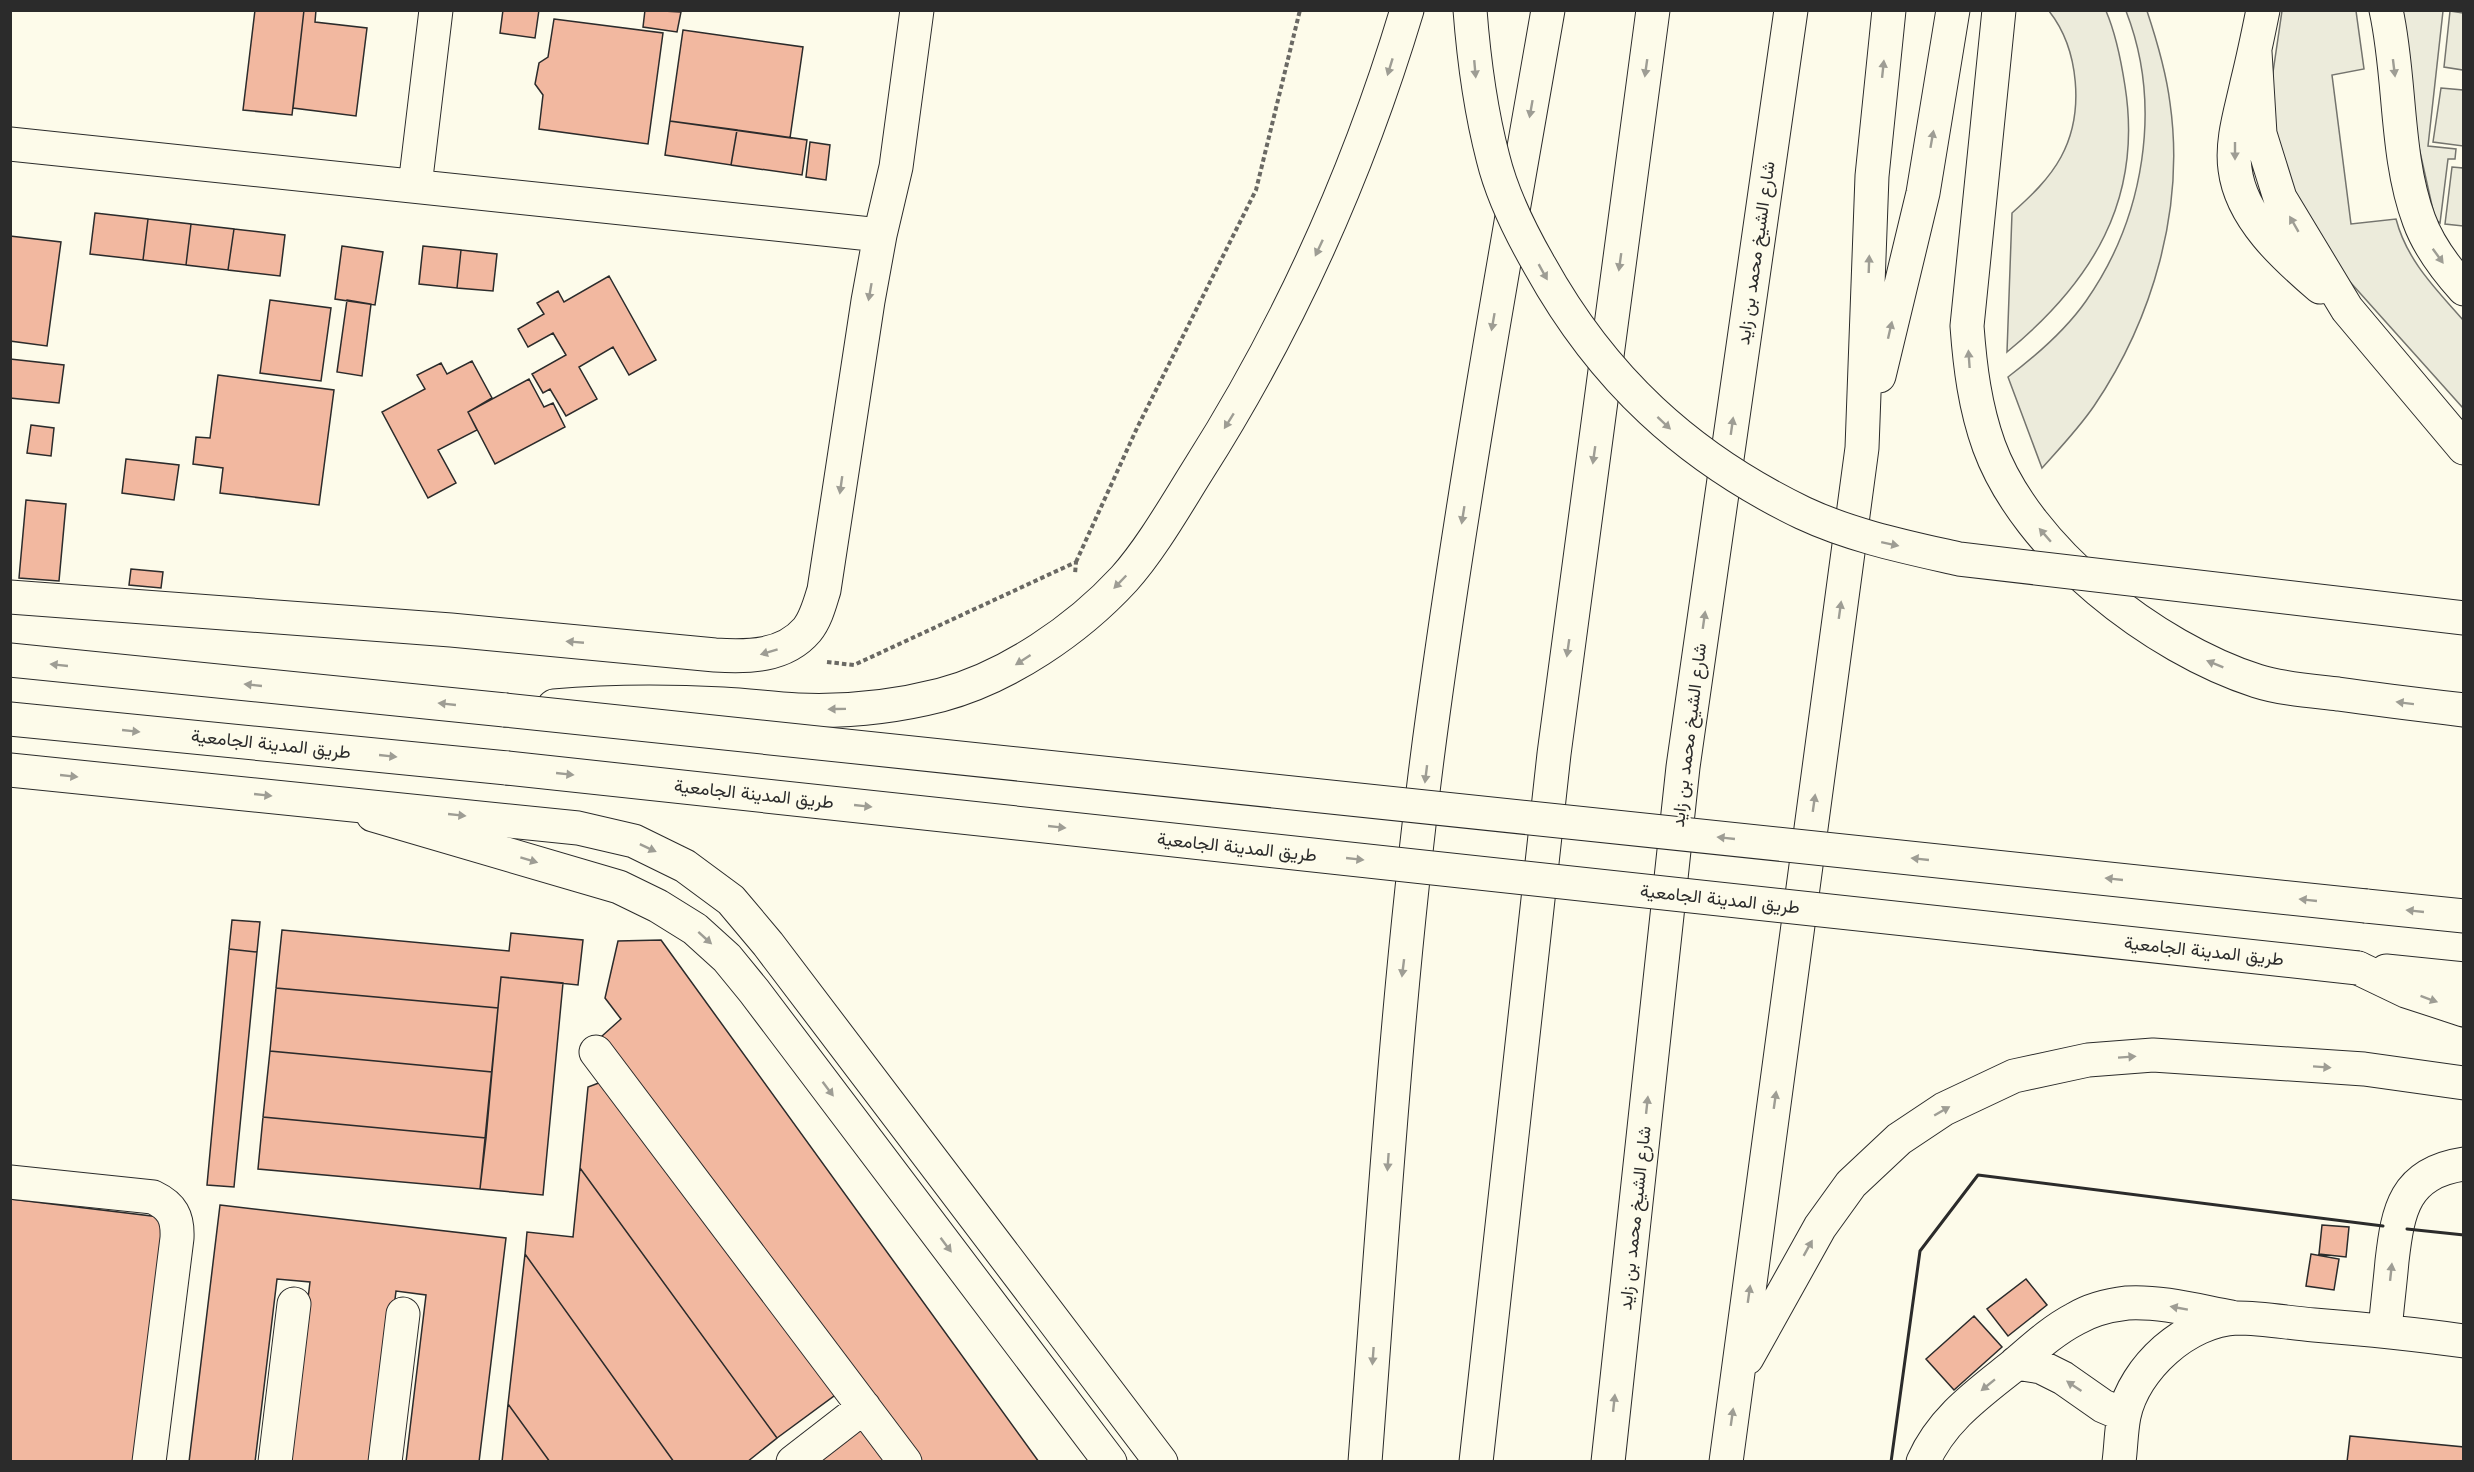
<svg xmlns="http://www.w3.org/2000/svg" width="2474" height="1472" font-family="Inter,Vazirmatn,sans-serif">
	<style>
		.green { fill: #ecebdb; stroke: #74746e; stroke-width: 1.5 }
		.building { fill: #f2b8a0; stroke: #2b2b2b; stroke-width: 1.5 }
		.lines { fill: none; stroke-linecap: round; stroke-linejoin: round }
		.minor-casing { stroke: #2b2b2b; stroke-width: 35 }
		.major-casing { stroke: #2b2b2b; stroke-width: 35 }
		.highway-casing { stroke: #2b2b2b; stroke-width: 35 }
		.path { stroke: #6a6964; stroke-width: 4; stroke-dasharray: 4.5 3; stroke-linecap: butt }
		.minor { stroke: #fdfbea; stroke-width: 33 }
		.major { stroke: #fdfbea; stroke-width: 33 }
		.highway { stroke: #fdfbea; stroke-width: 33 }
		.minor-bridge-casing { stroke: #2b2b2b; stroke-width: 35; stroke-linecap: butt }
		.major-bridge-casing { stroke: #2b2b2b; stroke-width: 35; stroke-linecap: butt }
		.minor-bridge { stroke: #fdfbea; stroke-width: 33 }
		.major-bridge { stroke: #fdfbea; stroke-width: 33 }
		.wall { stroke: #2b2b2b; stroke-width: 3 }
		.oneway { fill: #9e9d94 }
		.labels { text-anchor: middle; stroke-width: 4.5; stroke-linejoin: round; paint-order: stroke }
		.street-label { font-size: 18px; fill: #2b2b2b; stroke: #fdfbea }
	</style>
	<rect width="100%" height="100%" fill="#fdfbea"/>
	<!-- green -->
	<path class="green" d="M2049,11H2106C2116,34 2121,60 2125,86C2143,200 2092,282 2007,352L2012,213C2031,196 2049,179 2061,157C2085,113 2079,49 2049,11Z
		M2126,11H2147C2157,41 2166,71 2170,103C2185,208 2153,319 2094,406C2079,428 2060,448 2042,468L2008,377C2037,355 2065,331 2086,301C2144,218 2163,106 2126,11Z
		M2282,11H2356L2364,69L2332,75L2351,224L2396,219C2407,261 2436,289 2463,320V408L2325,254L2307,227L2274,132L2272,79Z
		M2403,11H2443L2428,146L2456,149L2455,159H2448L2440,223L2435,219L2418,143Z
		M2450,11L2463,13V70L2444,67Z
		M2441,88L2463,90V146L2433,142Z
		M2452,167L2463,168V226L2445,224Z"/>
	<!-- building -->
	<path class="building" d="M255,10H304L292,115L243,110Z
		M304,10H316L315,22L367,28L356,116L293,108Z
		M503,10H539L535,38L500,33Z
		M645,10L681,12L677,32L643,27Z
		M554,19L663,33L648,144L539,129L543,95L535,84L539,63L548,57Z
		M683,30L803,47L790,138L670,121Z
		M670,121L737,130L731,165L665,155Z
		M737,130L807,140L802,175L731,165Z
		M810,142L830,145L826,180L806,177Z
		M95,213L148,219L143,260L90,254Z
		M148,219L191,224L186,265L143,260Z
		M191,224L234,229L228,270L186,265Z
		M234,229L285,235L280,276L228,270Z
		M10,236L61,242L47,346L10,341Z
		M342,246L383,252L375,305L335,299Z
		M423,246L461,250L457,288L419,284Z
		M461,250L497,254L493,291L457,288Z
		M609,276L656,360L629,375L613,347L579,367L597,399L566,416L550,389L543,393L532,374L566,355L553,333L528,347L518,329L544,314L537,303L558,291L564,302Z
		M270,300L331,308L321,381L260,373Z
		M347,300L371,304L362,376L337,372Z
		M10,359L64,365L59,403L10,398Z
		M472,361L492,398L468,412L477,430L438,450L456,483L428,498L382,412L425,389L417,375L441,363L447,374Z
		M218,375L334,390L319,505L220,493L223,468L193,464L196,437L210,438Z
		M529,379L544,407L553,403L565,427L495,464L468,412Z
		M31,425L54,428L51,456L27,453Z
		M126,459L179,465L174,500L122,493Z
		M26,500L66,504L59,581L19,578Z
		M131,569L163,572L161,588L129,585Z
		M232,920L260,922L257,952L229,949Z
		M282,930L509,951L511,933L583,940L578,985L501,977L498,1008L276,988Z
		M661,940L1039,1462H916L602,1036L621,1019L605,998L618,941Z
		M229,949L257,952L234,1187L207,1185Z
		M501,977L563,983L543,1195L480,1189Z
		M276,988L498,1008L492,1072L270,1051Z
		M270,1051L492,1072L486,1138L263,1117Z
		M604,1081L842,1390L777,1438L580,1168L588,1087Z
		M263,1117L486,1138L480,1189L258,1169Z
		M580,1168L777,1438L747,1462H674L525,1254L527,1232L573,1237Z
		M10,1199L168,1218L137,1462H10Z
		M220,1205L506,1238L479,1462H406L426,1295L396,1291L375,1462H288L310,1282L277,1279L255,1462H189Z
		M2322,1225L2349,1227L2346,1257L2319,1254Z
		M525,1254L674,1462H550L508,1404Z
		M2311,1254L2339,1259L2334,1290L2306,1286Z
		M2026,1279L2047,1305L2008,1336L1987,1309Z
		M1974,1316L2002,1347L1954,1390L1926,1359Z
		M508,1404L550,1462H502Z
		M860,1426L888,1462H814Z
		M2350,1436L2464,1447V1462H2347Z"/>
	<g class="lines">
		<defs>
			<path id="minor" d="M2263,10C2258,35 2253,59 2247,83C2241,111 2231,141 2235,169C2241,218 2285,257 2320,287
				M2386,10C2401,77 2395,156 2419,220C2428,245 2445,268 2464,289
				M2255,52L2260,134L2280,198L2347,309L2464,448
				M10,144L880,235
				M415,186L436,10
				M10,597L451,630L715,655C748,657 784,657 807,630C816,619 820,603 824,590L868,301L880,235L896,167L917,10
				M373,815L619,887L658,906L695,929L727,958L754,991L1110,1462
				M596,1052L905,1462
				M10,1182L153,1197C172,1206 178,1217 177,1238L149,1462
				M2385,1331C2387,1307 2390,1284 2392,1261C2398,1210 2404,1173 2464,1164
				M2016,1363L2041,1367L2063,1378L2103,1406L2124,1415
				M275,1462L294,1304
				M385,1462L403,1314
				M793,1462L864,1407
				M1923,1462C1942,1419 1978,1394 2013,1366C2033,1349 2052,1331 2075,1319C2090,1310 2110,1305 2127,1303C2161,1301 2198,1311 2231,1317
				M2119,1462C2121,1447 2121,1431 2124,1416C2134,1368 2187,1320 2237,1318C2263,1318 2289,1323 2314,1325C2364,1329 2414,1334 2464,1341"/>
			<path id="major" d="M10,660L505,710
				M10,719L507,768
				M2366,906L2464,916
				M2358,968L2406,991L2464,1010
				M2386,971L2464,979"/>
			<path id="highway" d="M1999,10L1967,326C1970,367 1975,407 1989,446C2027,550 2154,648 2257,681C2282,689 2312,691 2338,694C2380,700 2422,705 2464,710
				M1879,376L1923,193L1953,10
				M554,706C610,701 667,701 723,704C748,705 773,709 798,710C846,712 894,707 941,695C1008,677 1077,630 1124,579C1151,549 1176,505 1198,470C1289,327 1358,173 1407,10
				M10,770L578,828L634,841L685,866L731,900L768,944L1161,1462
				M1747,1358L1820,1227L1851,1184L1899,1139L1944,1109L2014,1076L2088,1060L2153,1055L2364,1069L2464,1083
				M1365,1462C1384,1212 1399,962 1433,714C1465,479 1507,245 1548,10
				M1476,1462L1554,754L1653,10
				M1608,1462L1683,767L1791,10
				M1726,1462L1862,448L1872,176L1889,10"/>
		</defs>
		<!-- minor casing -->
		<use href="#minor" class="minor-casing"/>
		<!-- major casing -->
		<use href="#major" class="major-casing"/>
		<!-- highway casing -->
		<use href="#highway" class="highway-casing"/>
		<!-- path -->
		<path class="path" d="M1076,562L1137,428L1256,190L1300,10
			M827,662L854,665L1076,562L1075,574"/>
		<!-- minor -->
		<use href="#minor" class="minor"/>
		<!-- major -->
		<use href="#major" class="major"/>
		<!-- highway -->
		<use href="#highway" class="highway"/>
		<defs>
			<path id="minor-bridge" d="M1470,10C1474,62 1480,108 1493,158C1502,195 1521,233 1540,266C1602,378 1687,457 1803,513C1852,536 1906,547 1959,559L2464,618"/>
			<path id="major-bridge" d="M505,710L2366,906
				M507,768L2358,968"/>
		</defs>
		<!-- minor-bridge casing -->
		<use href="#minor-bridge" class="minor-bridge-casing"/>
		<!-- major-bridge casing -->
		<use href="#major-bridge" class="major-bridge-casing"/>
		<!-- minor-bridge -->
		<use href="#minor-bridge" class="minor-bridge"/>
		<!-- major-bridge -->
		<use href="#major-bridge" class="major-bridge"/>
		<!-- wall -->
		<path class="wall" d="M2407,1229L2464,1235
			M1891,1462L1920,1251L1978,1175L2383,1226"/>
	</g>
	<!-- one-way arrows -->
	<defs><path id="oneway-solid" d="M-6-.8H1V-3.2L6.5 0L1 3.2V.8H-6Z" transform="scale(1.5)"/></defs>
	<g class="oneway">
		<use href="#oneway-solid" transform="translate(1390 67) rotate(107)"/>
		<use href="#oneway-solid" transform="translate(1646 68) rotate(98)"/>
		<use href="#oneway-solid" transform="translate(2394 68) rotate(83)"/>
		<use href="#oneway-solid" transform="translate(1475 69) rotate(85)"/>
		<use href="#oneway-solid" transform="translate(1883 69) rotate(-84)"/>
		<use href="#oneway-solid" transform="translate(1531 109) rotate(100)"/>
		<use href="#oneway-solid" transform="translate(1932 139) rotate(-80)"/>
		<use href="#oneway-solid" transform="translate(2235 151) rotate(90)"/>
		<use href="#oneway-solid" transform="translate(2294 224) rotate(-120)"/>
		<use href="#oneway-solid" transform="translate(1319 248) rotate(115)"/>
		<use href="#oneway-solid" transform="translate(2438 256) rotate(54)"/>
		<use href="#oneway-solid" transform="translate(1620 262) rotate(98)"/>
		<use href="#oneway-solid" transform="translate(1869 264) rotate(-88)"/>
		<use href="#oneway-solid" transform="translate(1543 272) rotate(61)"/>
		<use href="#oneway-solid" transform="translate(870 292) rotate(100)"/>
		<use href="#oneway-solid" transform="translate(1493 322) rotate(100)"/>
		<use href="#oneway-solid" transform="translate(1890 330) rotate(-77)"/>
		<use href="#oneway-solid" transform="translate(1969 359) rotate(-94)"/>
		<use href="#oneway-solid" transform="translate(1229 421) rotate(122)"/>
		<use href="#oneway-solid" transform="translate(1664 423) rotate(43)"/>
		<use href="#oneway-solid" transform="translate(1732 426) rotate(-82)"/>
		<use href="#oneway-solid" transform="translate(1594 455) rotate(98)"/>
		<use href="#oneway-solid" transform="translate(841 485) rotate(98)"/>
		<use href="#oneway-solid" transform="translate(1463 515) rotate(99)"/>
		<use href="#oneway-solid" transform="translate(2045 535) rotate(-131)"/>
		<use href="#oneway-solid" transform="translate(1890 544) rotate(12)"/>
		<use href="#oneway-solid" transform="translate(1120 582) rotate(134)"/>
		<use href="#oneway-solid" transform="translate(1840 610) rotate(-82)"/>
		<use href="#oneway-solid" transform="translate(1704 620) rotate(-82)"/>
		<use href="#oneway-solid" transform="translate(575 642) rotate(-175)"/>
		<use href="#oneway-solid" transform="translate(1568 648) rotate(98)"/>
		<use href="#oneway-solid" transform="translate(769 652) rotate(163)"/>
		<use href="#oneway-solid" transform="translate(1023 660) rotate(147)"/>
		<use href="#oneway-solid" transform="translate(2215 664) rotate(-158)"/>
		<use href="#oneway-solid" transform="translate(59 665) rotate(-174)"/>
		<use href="#oneway-solid" transform="translate(253 685) rotate(-174)"/>
		<use href="#oneway-solid" transform="translate(2405 703) rotate(-173)"/>
		<use href="#oneway-solid" transform="translate(447 704) rotate(-174)"/>
		<use href="#oneway-solid" transform="translate(837 709) rotate(179)"/>
		<use href="#oneway-solid" transform="translate(131 731) rotate(6)"/>
		<use href="#oneway-solid" transform="translate(388 756) rotate(6)"/>
		<use href="#oneway-solid" transform="translate(565 774) rotate(6)"/>
		<use href="#oneway-solid" transform="translate(1426 774) rotate(97)"/>
		<use href="#oneway-solid" transform="translate(69 776) rotate(6)"/>
		<use href="#oneway-solid" transform="translate(263 795) rotate(6)"/>
		<use href="#oneway-solid" transform="translate(1814 803) rotate(-82)"/>
		<use href="#oneway-solid" transform="translate(863 806) rotate(6)"/>
		<use href="#oneway-solid" transform="translate(457 815) rotate(6)"/>
		<use href="#oneway-solid" transform="translate(1057 827) rotate(6)"/>
		<use href="#oneway-solid" transform="translate(1726 838) rotate(-174)"/>
		<use href="#oneway-solid" transform="translate(648 848) rotate(25)"/>
		<use href="#oneway-solid" transform="translate(1355 859) rotate(6)"/>
		<use href="#oneway-solid" transform="translate(1920 859) rotate(-174)"/>
		<use href="#oneway-solid" transform="translate(529 860) rotate(17)"/>
		<use href="#oneway-solid" transform="translate(2114 879) rotate(-174)"/>
		<use href="#oneway-solid" transform="translate(2308 900) rotate(-174)"/>
		<use href="#oneway-solid" transform="translate(2415 911) rotate(-174)"/>
		<use href="#oneway-solid" transform="translate(705 938) rotate(42)"/>
		<use href="#oneway-solid" transform="translate(1403 968) rotate(97)"/>
		<use href="#oneway-solid" transform="translate(2429 999) rotate(20)"/>
		<use href="#oneway-solid" transform="translate(2127 1057) rotate(-4)"/>
		<use href="#oneway-solid" transform="translate(2322 1067) rotate(4)"/>
		<use href="#oneway-solid" transform="translate(828 1089) rotate(53)"/>
		<use href="#oneway-solid" transform="translate(1775 1100) rotate(-82)"/>
		<use href="#oneway-solid" transform="translate(1647 1105) rotate(-84)"/>
		<use href="#oneway-solid" transform="translate(1942 1111) rotate(-30)"/>
		<use href="#oneway-solid" transform="translate(1388 1162) rotate(94)"/>
		<use href="#oneway-solid" transform="translate(946 1245) rotate(53)"/>
		<use href="#oneway-solid" transform="translate(1808 1248) rotate(-61)"/>
		<use href="#oneway-solid" transform="translate(2391 1272) rotate(-84)"/>
		<use href="#oneway-solid" transform="translate(1749 1294) rotate(-82)"/>
		<use href="#oneway-solid" transform="translate(2179 1308) rotate(-170)"/>
		<use href="#oneway-solid" transform="translate(1373 1356) rotate(94)"/>
		<use href="#oneway-solid" transform="translate(1988 1385) rotate(141)"/>
		<use href="#oneway-solid" transform="translate(2074 1386) rotate(-146)"/>
		<use href="#oneway-solid" transform="translate(1614 1403) rotate(-84)"/>
		<use href="#oneway-solid" transform="translate(1732 1417) rotate(-82)"/>
	</g>
	<g class="labels">
		<!-- street labels -->
		<g class="street-label">
			<text transform="translate(1756 253) rotate(-82)" y="6">شارع الشيخ محمد بن زايد</text>
			<text transform="translate(1689 735) rotate(-83)" y="6">شارع الشيخ محمد بن زايد</text>
			<text transform="translate(271 744) rotate(6)" y="6">طريق المدينة الجامعية</text>
			<text transform="translate(754 794) rotate(6)" y="6">طريق المدينة الجامعية</text>
			<text transform="translate(1237 847) rotate(6)" y="6">طريق المدينة الجامعية</text>
			<text transform="translate(1720 899) rotate(6)" y="6">طريق المدينة الجامعية</text>
			<text transform="translate(2204 951) rotate(6)" y="6">طريق المدينة الجامعية</text>
			<text transform="translate(1635 1218) rotate(-84)" y="6">شارع الشيخ محمد بن زايد</text>
		</g>
	</g>
	<!-- border -->
	<rect width="2474" height="1472" fill="none" stroke="#2b2b2b" stroke-width="24"/>
</svg>
